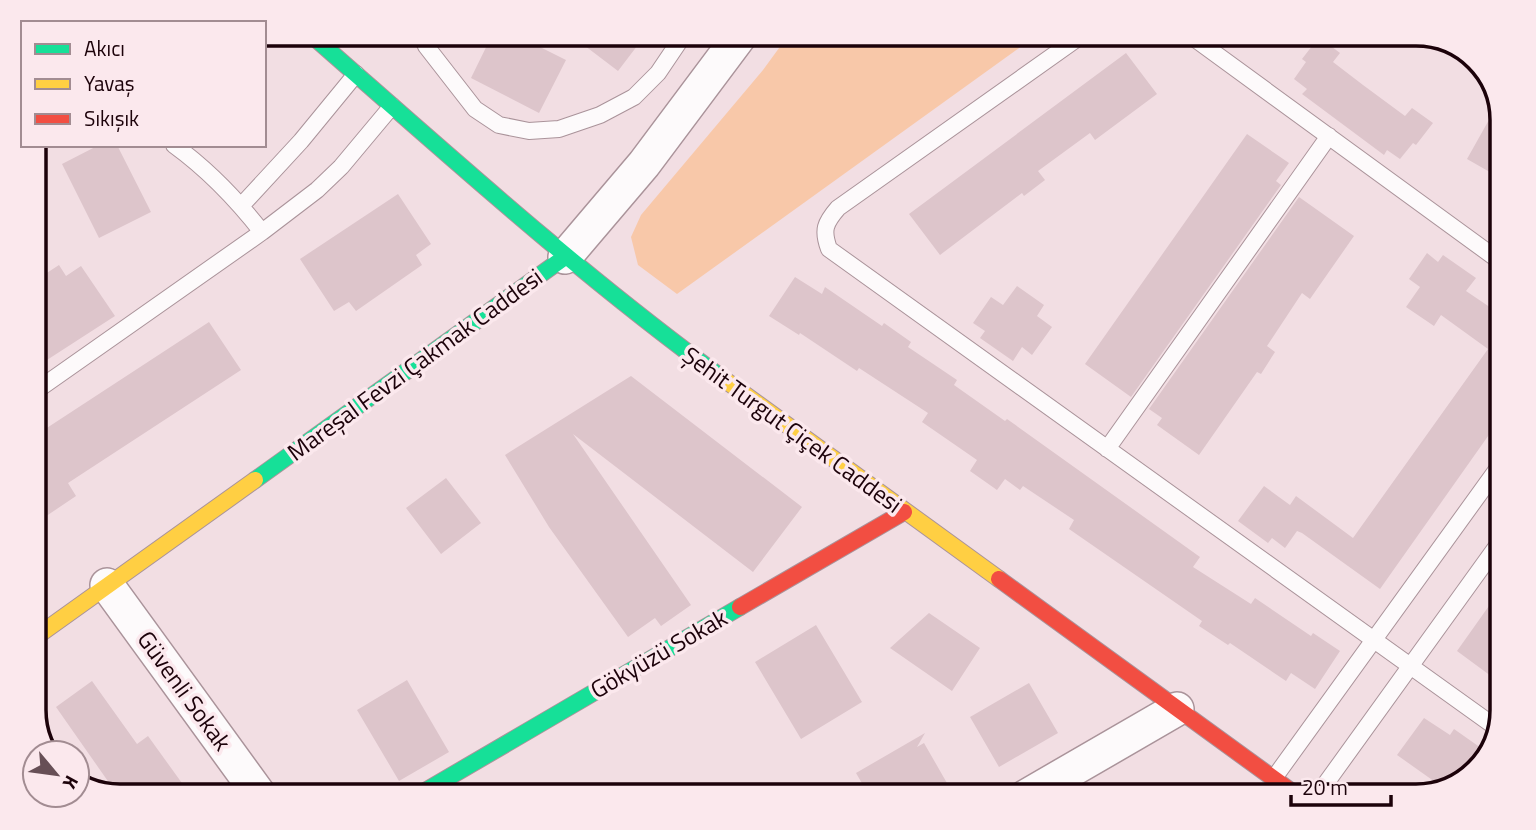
<svg xmlns="http://www.w3.org/2000/svg" width="1536" height="830" font-family="'Titillium Web',sans-serif">
	<style>
		.green { fill: #f8c8a9 }
		.building { fill: #ddc5cb }
		.lines { fill: none; stroke-linecap: round; stroke-linejoin: round }
		.lane-casing { stroke: #aa939a; stroke-width: 18 }
		.street-casing { stroke: #aa939a; stroke-width: 36 }
		.fast-casing { stroke: #aa939a; stroke-width: 18 }
		.slow-casing { stroke: #aa939a; stroke-width: 18 }
		.jam-casing { stroke: #aa939a; stroke-width: 18 }
		.lane { stroke: #fdfafb; stroke-width: 16 }
		.street { stroke: #fdfafb; stroke-width: 33 }
		.fast { stroke: #16e098; stroke-width: 16 }
		.slow { stroke: #ffcf43; stroke-width: 16 }
		.jam { stroke: #f24e42; stroke-width: 16 }
		.labels { text-anchor: middle; stroke-width: 7; stroke-linejoin: round; paint-order: stroke }
		.street-label { font-size: 24px; fill: #1c020a; stroke: #fbe8ed }
		.rim { fill: none; stroke: #1c020a; stroke-width: 3.5 }
	</style>
	<rect width="100%" height="100%" fill="#f2dee3"/>
	<!-- green -->
	<path class="green" d="M790,33H1040L677,294L638,265L631,237L641,215L763,70Z"/>
	<!-- building -->
	<path class="building" d="M493,33H512L566,60L539,113L471,78Z
		M568,33H647L618,71Z
		M1319,37L1340,53L1333,62L1363,85L1405,116L1412,108L1433,123L1416,145L1413,143L1400,159L1387,150L1384,155L1302,94L1307,89L1294,79L1306,62L1302,59Z
		M1126,53L1157,94L1095,140L1090,133L1038,171L1045,180L1024,196L1022,193L940,255L909,214Z
		M1499,102L1503,114L1502,179L1467,159Z
		M1247,134L1289,163L1276,181L1281,185L1131,397L1085,364Z
		M99,145H117L151,212L99,238L62,164Z
		M398,194L431,244L416,255L422,265L356,311L349,302L334,311L300,259Z
		M1299,197L1354,236L1310,299L1302,293L1267,346L1275,352L1261,374L1257,372L1199,455L1157,425L1162,418L1149,409Z
		M1427,253L1438,262L1443,255L1476,278L1466,291L1500,314L1498,422L1380,589L1302,533L1297,531L1285,548L1272,538L1268,543L1238,521L1264,486L1290,505L1296,496L1353,538L1488,349L1441,315L1434,326L1406,307L1420,287L1409,279Z
		M59,265L66,276L81,266L115,316L33,369V282Z
		M795,277L822,294L825,287L882,326L884,323L911,342L908,347L957,380L954,385L1005,421L1007,419L1200,557L1193,567L1251,604L1255,598L1311,636L1313,633L1340,651L1315,689L1291,673L1286,681L1230,643L1228,645L1199,626L1202,621L1069,529L1074,520L1023,486L1020,490L1005,479L997,490L970,471L977,460L922,422L928,413L859,368L857,371L800,333L799,335L769,316Z
		M1017,286L1044,305L1037,316L1052,327L1032,355L1022,347L1013,361L980,338L985,331L973,323L991,297L1003,305Z
		M209,322L241,370L68,483L76,496L33,525V437Z
		M631,376L802,507L753,572L573,434L691,605L661,626L655,618L628,637L549,527L505,455Z
		M446,478L481,523L441,554L406,508Z
		M1496,596L1495,620V679L1457,651Z
		M929,613L980,648L952,691L890,648Z
		M816,625L862,702L801,739L755,662Z
		M407,680L449,752L399,781L357,710Z
		M92,681L137,744L148,736L192,797H119L56,707Z
		M1029,683L1058,733L999,767L970,717Z
		M1424,718L1450,735L1454,729L1481,748L1478,753L1486,758L1460,785L1445,789L1397,755Z
		M925,733L917,747L924,743L955,797H870L856,773Z"/>
	<g class="lines">
		<defs>
			<path id="lane" d="M420,33L426,46L475,109L499,125L529,131L559,129L600,115L634,97L658,73L685,33
				M1085,33L838,208C825,223 822,230 829,249L1494,726
				M1187,33L1501,262
				M174,145C207,169 237,200 262,232
				M241,206L301,141L356,74
				M33,393L262,232L317,190L341,167L392,106
				M1107,449L1329,136
				M1274,778L1498,468
				M1316,797L1497,546"/>
			<path id="street" d="M565,257L644,164L742,33
				M107,585L261,797
				M1025,797L1177,709"/>
			<path id="fast" d="M309,33C445,152 578,273 725,380
				M255,480L565,257
				M415,797L740,607"/>
			<path id="slow" d="M725,380L999,579
				M33,639L255,480"/>
			<path id="jam" d="M999,579L1299,797
				M740,607L904,512"/>
		</defs>
		<!-- lane casing -->
		<use href="#lane" class="lane-casing"/>
		<!-- street casing -->
		<use href="#street" class="street-casing"/>
		<!-- fast casing -->
		<use href="#fast" class="fast-casing"/>
		<!-- slow casing -->
		<use href="#slow" class="slow-casing"/>
		<!-- jam casing -->
		<use href="#jam" class="jam-casing"/>
		<!-- lane -->
		<use href="#lane" class="lane"/>
		<!-- street -->
		<use href="#street" class="street"/>
		<!-- fast -->
		<use href="#fast" class="fast"/>
		<!-- slow -->
		<use href="#slow" class="slow"/>
		<!-- jam -->
		<use href="#jam" class="jam"/>
	</g>
	<g class="labels">
		<!-- street labels -->
		<g class="street-label">
			<text transform="translate(415 365) rotate(-36)" y="8">Mareşal Fevzi Çakmak Caddesi</text>
			<text transform="translate(792 430) rotate(36)" y="8">Şehit Turgut Çiçek Caddesi</text>
			<text transform="translate(659 654) rotate(-30)" y="8">Gökyüzü Sokak</text>
			<text transform="translate(184 691) rotate(54)" y="8">Güvenli Sokak</text>
		</g>
	</g>
	<!-- crop -->
	<path d="M0 0H1536V830H0ZM120 46H1416A74 74 0 0 1 1490 120V710A74 74 0 0 1 1416 784H120A74 74 0 0 1 46 710V120A74 74 0 0 1 120 46Z" fill="#fbe8ed" fill-rule="evenodd"/>
	<path class="rim" d="M120 46H1416A74 74 0 0 1 1490 120V710A74 74 0 0 1 1416 784H120A74 74 0 0 1 46 710V120A74 74 0 0 1 120 46Z"/>
	<!-- legend -->
	<rect x="21" y="21" width="245" height="126" fill="#fbe8ed" stroke="#a28c92" stroke-width="2"/>
	<rect x="35" y="44" width="35" height="10" fill="#16e098" stroke="#a28c92" stroke-width="2"/>
	<text x="84" y="56" font-size="21" fill="#1c020a">Akıcı</text>
	<rect x="35" y="79" width="35" height="10" fill="#ffcf43" stroke="#a28c92" stroke-width="2"/>
	<text x="84" y="91" font-size="21" fill="#1c020a">Yavaş</text>
	<rect x="35" y="114" width="35" height="10" fill="#f24e42" stroke="#a28c92" stroke-width="2"/>
	<text x="84" y="126" font-size="21" fill="#1c020a">Sıkışık</text>
	<!-- north arrow -->
	<g transform="translate(56 774) rotate(119)"><circle r="33" fill="#fbe8ed" stroke="#a28c92" stroke-width="2"/>
	<path d="M0-5L12 26L0 18L-12 26Z" fill="#674f56"/>
	<text y="-10" font-size="19" font-weight="bold" text-anchor="middle" fill="#1c020a">K</text>
	</g>
	<!-- scale -->
	<path d="M1291 795v10h100v-10" fill="none" stroke="#1c020a" stroke-width="3.5"/>
	<text x="1302" y="795" font-size="21" fill="#1c020a" stroke="#fbe8ed" stroke-width="5" paint-order="stroke">20 m</text>
</svg>
